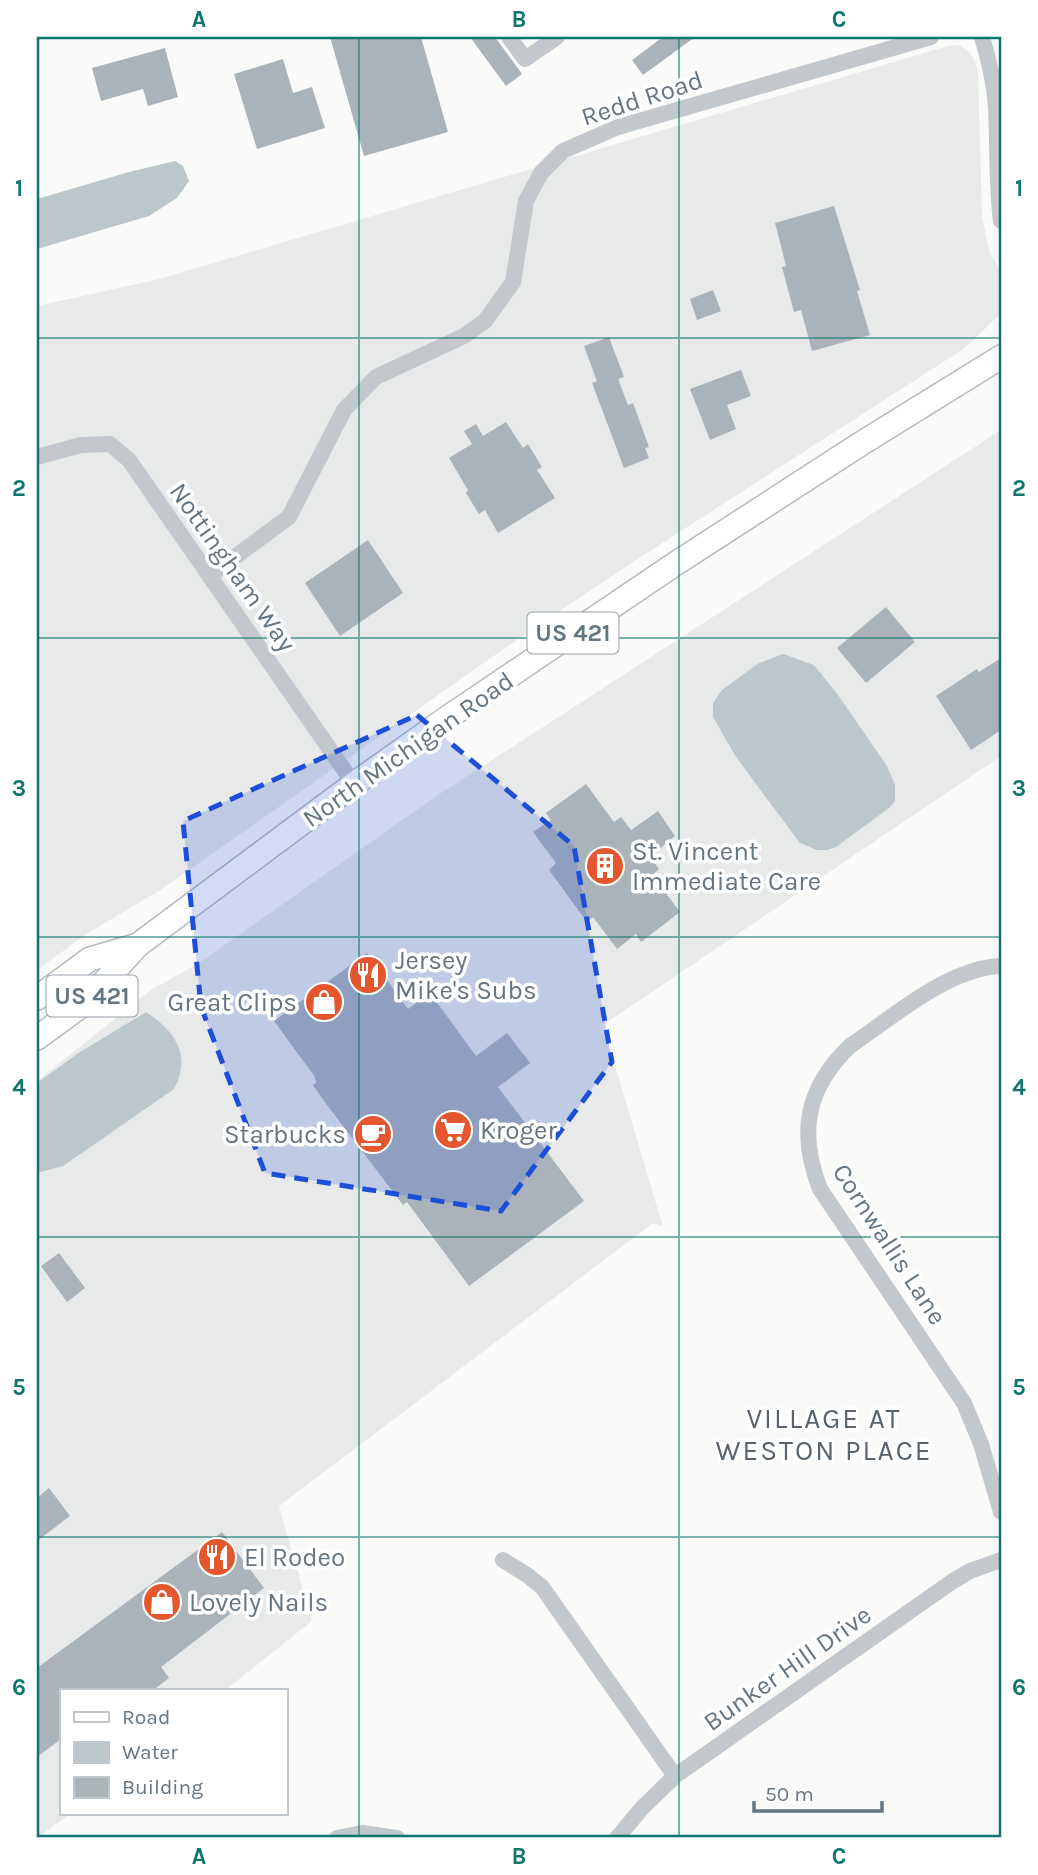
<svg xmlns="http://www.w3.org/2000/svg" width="1038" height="1875" font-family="Karla,sans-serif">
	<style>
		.built { fill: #e8e9e9 }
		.water { fill: #bbc7cb }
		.building { fill: #aab3b9 }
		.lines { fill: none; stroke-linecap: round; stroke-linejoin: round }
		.primary-casing { stroke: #b5babe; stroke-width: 26 }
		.street { stroke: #c3c8cc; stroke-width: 16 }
		.primary { stroke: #fff; stroke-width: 23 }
		.marked { fill: #1d4ed8; fill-opacity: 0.2; stroke: #1d4ed8; stroke-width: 5; stroke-dasharray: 14 9; stroke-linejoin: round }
		.grid { fill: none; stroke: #0f766e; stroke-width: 2; stroke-opacity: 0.55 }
		.labels { text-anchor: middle; stroke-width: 7; stroke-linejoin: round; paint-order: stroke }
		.shield { fill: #fff; stroke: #939fa8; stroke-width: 2 }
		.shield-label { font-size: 24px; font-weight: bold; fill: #657683 }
		.street-label { font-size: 26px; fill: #657683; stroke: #fff }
		.poi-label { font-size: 26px; fill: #657683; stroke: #fff; text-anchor: start }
		.neighbourhood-label { font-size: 28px; letter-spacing: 2px; fill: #57646e; stroke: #fff }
		.neatline { fill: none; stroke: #0f766e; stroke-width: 2.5 }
		.grid-label { font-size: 23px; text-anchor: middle; font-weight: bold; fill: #0f766e }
	</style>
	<rect width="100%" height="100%" fill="#fafaf8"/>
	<!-- built -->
	<path class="built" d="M959,45L968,51L975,60L978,73L982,216L989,250L1001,274V313L991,323L965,348L633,562L518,639L162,889L85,935L37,970V306L159,279L948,46Z
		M1001,430V756L603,1025L663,1227L653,1223L279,1506L312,1621L224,1691H61V1814H70L37,1838V1081L151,990L199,963L435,797Z"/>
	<!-- water -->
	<path class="water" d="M175,161L183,166L189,181L177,198L149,216L37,249V199L129,172Z
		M783,654L814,665L838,695L887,766L895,785V801L889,808L836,847L827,850H817L800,843L736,757L713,717V703L722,690L759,663Z
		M146,1012C175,1031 192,1055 174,1089L63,1166L37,1173V1083L77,1054Z"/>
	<!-- building -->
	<path class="building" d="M330,37H421L448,132L364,156Z
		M470,37H495L522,74L506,86Z
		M663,37H695L643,75L632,60Z
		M165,48L178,97L148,106L143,89L101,101L92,68Z
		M283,59L293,93L312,87L325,128L257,149L234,74Z
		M834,206L860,290L857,291L870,335L812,351L801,310L794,312L782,267L786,266L775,223Z
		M713,290L721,311L697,320L690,299Z
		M609,337L624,377L618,379L628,405L633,403L649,447L645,448L649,458L624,468L592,383L597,381L584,346Z
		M741,370L751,396L727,405L736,429L710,440L690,389Z
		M506,422L523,448L528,444L542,467L537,470L555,498L498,533L485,510L479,514L466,493L468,490L449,458L472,444L464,431L476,424L483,436Z
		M368,540L403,593L340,636L305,583Z
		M886,607L915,642L866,683L837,648Z
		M1001,658V730L971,750L936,696L977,669L979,672Z
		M586,784L614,822L621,817L631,830L658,811L675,836L650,857L659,869L652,875L680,912L641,942L636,934L617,949L593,917L587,922L549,870L556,863L533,832L551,820L546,813Z
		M367,953L408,1009L430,993L476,1056L507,1033L530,1063L498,1087L584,1201L469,1286L407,1202L403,1205L327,1105L313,1085L316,1083L315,1077L274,1021Z
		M59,1253L85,1288L67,1302L41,1266Z
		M49,1488L70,1516L37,1541V1498Z
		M222,1532L264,1588L161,1667L169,1678L152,1691H61V1739L37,1757V1668Z"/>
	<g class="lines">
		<defs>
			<path id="primary" d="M37,998L90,959L138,945
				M37,1038L85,1003L138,945L354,784L450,716L675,564L862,443L1001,357"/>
		</defs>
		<!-- primary casing -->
		<use href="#primary" class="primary-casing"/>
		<!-- street -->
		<path class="street" d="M509,37L525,59L557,37
			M982,37C989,60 994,82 996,106C998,144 996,183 1001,221
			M37,457L81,445L110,444L129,460L354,784
			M209,576L289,517L344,410L376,377L464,336L485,321L513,282L526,201L541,173L563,151L618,127L931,37
			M1001,966C948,968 893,1017 850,1046C806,1088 798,1133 820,1189L964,1403L981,1444L1001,1512
			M503,1560L527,1575L542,1587L675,1776
			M337,1838L362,1833L397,1838
			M617,1838L642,1808L675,1776L953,1581L970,1571L1001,1560"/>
		<!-- primary -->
		<use href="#primary" class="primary"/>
	</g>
	<!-- marked area -->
	<path class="marked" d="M417,715L574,846L612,1062L501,1211L265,1173L201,1007L183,821Z"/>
	<!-- grid -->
	<path class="grid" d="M359,37V1838M679,37V1838M37,338H1001M37,638H1001M37,937H1001M37,1237H1001M37,1537H1001"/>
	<!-- icons -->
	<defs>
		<symbol id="building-disc" viewBox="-11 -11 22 22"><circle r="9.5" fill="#e4572e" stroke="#fff"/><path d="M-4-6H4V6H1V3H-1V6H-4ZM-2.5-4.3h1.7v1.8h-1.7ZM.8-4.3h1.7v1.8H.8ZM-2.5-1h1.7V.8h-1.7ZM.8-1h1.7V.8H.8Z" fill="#fff"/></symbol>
		<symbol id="restaurant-disc" viewBox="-11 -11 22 22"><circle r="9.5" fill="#e4572e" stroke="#fff"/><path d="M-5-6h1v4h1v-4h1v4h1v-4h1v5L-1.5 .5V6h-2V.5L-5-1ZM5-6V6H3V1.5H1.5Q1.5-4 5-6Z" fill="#fff"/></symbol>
		<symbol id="shop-disc" viewBox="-11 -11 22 22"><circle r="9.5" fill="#e4572e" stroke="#fff"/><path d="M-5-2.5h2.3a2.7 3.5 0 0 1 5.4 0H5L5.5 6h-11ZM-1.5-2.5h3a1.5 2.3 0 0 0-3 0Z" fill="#fff"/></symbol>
		<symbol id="supermarket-disc" viewBox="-11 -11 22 22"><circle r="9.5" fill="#e4572e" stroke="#fff"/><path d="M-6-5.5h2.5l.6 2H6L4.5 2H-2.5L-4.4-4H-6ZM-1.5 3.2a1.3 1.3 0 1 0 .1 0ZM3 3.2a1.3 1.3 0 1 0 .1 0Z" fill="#fff"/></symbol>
		<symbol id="cafe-disc" viewBox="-11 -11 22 22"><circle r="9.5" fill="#e4572e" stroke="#fff"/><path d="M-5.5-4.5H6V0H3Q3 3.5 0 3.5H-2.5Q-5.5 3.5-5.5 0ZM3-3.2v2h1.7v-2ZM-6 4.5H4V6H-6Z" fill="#fff"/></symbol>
	</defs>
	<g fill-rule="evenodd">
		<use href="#building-disc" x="583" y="844" width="44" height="44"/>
		<use href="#restaurant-disc" x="346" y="953" width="44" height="44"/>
		<use href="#shop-disc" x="302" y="980" width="44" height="44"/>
		<use href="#supermarket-disc" x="431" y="1108" width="44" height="44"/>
		<use href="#cafe-disc" x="351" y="1112" width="44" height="44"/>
		<use href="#restaurant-disc" x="195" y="1535" width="44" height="44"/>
		<use href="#shop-disc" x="140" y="1580" width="44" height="44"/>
	</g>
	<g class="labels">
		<!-- shield labels -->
		<g class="shield">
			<rect x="527.5" y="612.5" width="91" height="41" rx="5"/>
			<rect x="46.5" y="975.5" width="91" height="41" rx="5"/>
		</g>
		<g class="shield-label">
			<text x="573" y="641">US 421</text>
			<text x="92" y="1004">US 421</text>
		</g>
		<!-- street labels -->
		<g class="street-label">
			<text transform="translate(642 98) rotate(-18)" y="9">Redd Road</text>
			<text transform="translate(233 567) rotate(55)" y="9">Nottingham Way</text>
			<text transform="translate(408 749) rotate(-35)" y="9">North Michigan Road</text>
			<text transform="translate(890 1244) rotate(57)" y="9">Cornwallis Lane</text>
			<text transform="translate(787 1668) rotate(-35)" y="9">Bunker Hill Drive</text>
		</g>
		<!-- poi labels -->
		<g class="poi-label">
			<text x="632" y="860">St. Vincent<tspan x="632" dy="30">Immediate Care</tspan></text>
			<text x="395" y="969">Jersey<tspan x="395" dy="30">Mike's Subs</tspan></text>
			<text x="297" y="1011" text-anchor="end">Great Clips</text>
			<text x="480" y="1139">Kroger</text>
			<text x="346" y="1143" text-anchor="end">Starbucks</text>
			<text x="244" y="1566">El Rodeo</text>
			<text x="189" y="1611">Lovely Nails</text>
		</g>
		<!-- neighbourhood labels -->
		<g class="neighbourhood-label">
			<text x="824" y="1428">VILLAGE AT<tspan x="824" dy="32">WESTON PLACE</tspan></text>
		</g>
	</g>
	<!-- border -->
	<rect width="1038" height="1875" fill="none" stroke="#ffffff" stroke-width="77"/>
	<!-- legend -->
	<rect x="60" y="1689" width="228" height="126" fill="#ffffff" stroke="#c1c8cd" stroke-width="2"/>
	<rect x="74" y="1712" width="35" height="10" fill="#ffffff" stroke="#c1c8cd" stroke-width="2"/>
	<text x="122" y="1724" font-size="21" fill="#657683">Road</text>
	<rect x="74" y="1742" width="35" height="21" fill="#bbc7cb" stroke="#c1c8cd" stroke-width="2"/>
	<text x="122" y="1759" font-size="21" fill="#657683">Water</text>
	<rect x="74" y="1777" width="35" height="21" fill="#aab3b9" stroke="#c1c8cd" stroke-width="2"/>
	<text x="122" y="1794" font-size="21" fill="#657683">Building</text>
	<!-- scale -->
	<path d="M754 1801v10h128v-10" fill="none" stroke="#657683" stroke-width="3.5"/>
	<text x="765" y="1801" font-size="21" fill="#657683" stroke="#ffffff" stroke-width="5" paint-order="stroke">50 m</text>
	<rect x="38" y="38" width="962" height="1798" class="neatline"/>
	<g class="grid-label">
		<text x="199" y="27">A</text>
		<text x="519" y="27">B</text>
		<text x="839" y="27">C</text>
		<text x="19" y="196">1</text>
		<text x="1019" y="196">1</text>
		<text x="19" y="496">2</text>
		<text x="1019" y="496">2</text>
		<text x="19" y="796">3</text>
		<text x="1019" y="796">3</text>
		<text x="19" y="1095">4</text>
		<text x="1019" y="1095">4</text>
		<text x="19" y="1395">5</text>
		<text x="1019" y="1395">5</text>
		<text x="19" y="1695">6</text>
		<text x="1019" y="1695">6</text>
		<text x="199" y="1864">A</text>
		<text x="519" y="1864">B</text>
		<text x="839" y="1864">C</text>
	</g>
</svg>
